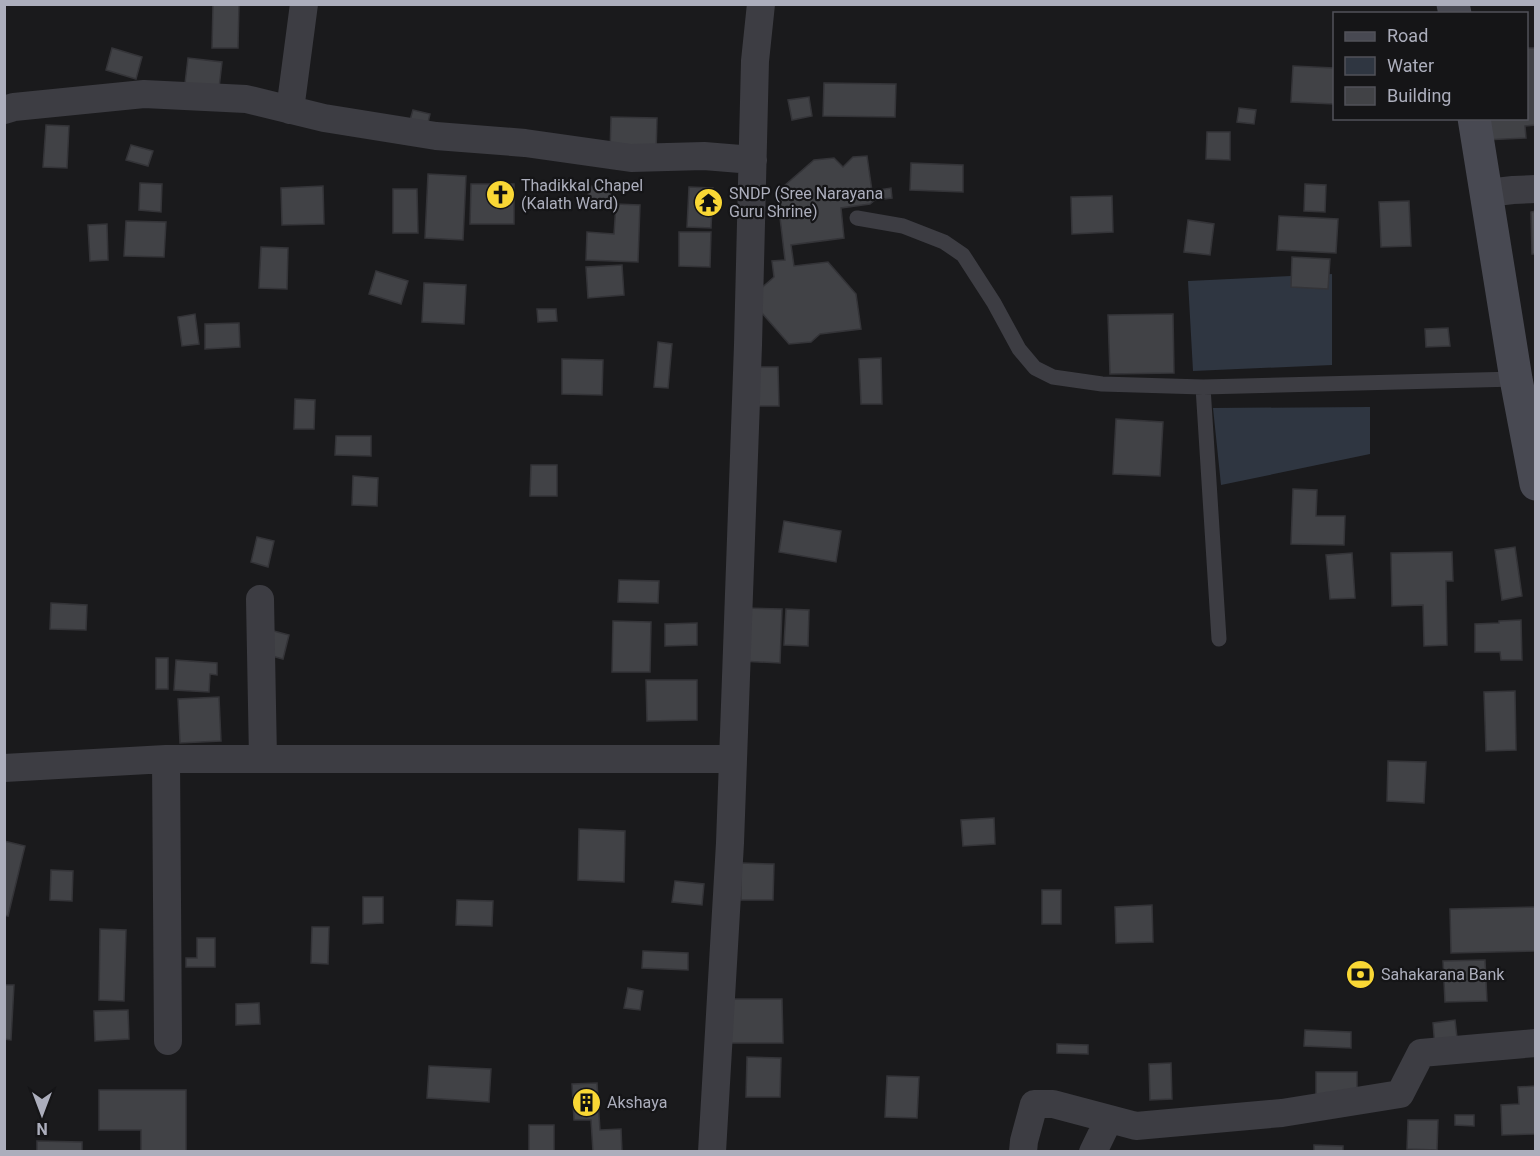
<svg xmlns="http://www.w3.org/2000/svg" width="1540" height="1156" font-family="Roboto,sans-serif">
	<style>
		.water { fill: #2f3641 }
		.building { fill: #414246; stroke: #343438; stroke-width: 1.5 }
		.lines { fill: none; stroke-linecap: round; stroke-linejoin: round }
		.service { stroke: #3d3d43; stroke-width: 15 }
		.minor { stroke: #3d3d43; stroke-width: 28 }
		.secondary { stroke: #484952; stroke-width: 33 }
		.labels { text-anchor: middle; stroke-width: 4.5; stroke-linejoin: round; paint-order: stroke }
		.poi-label { font-size: 16px; fill: #acaebc; stroke: #151517; text-anchor: start }
	</style>
	<rect width="100%" height="100%" fill="#1a1a1c"/>
	<!-- water -->
	<path class="water" d="M1332,274V365L1193,371L1188,281Z
		M1370,407V454L1221,485L1213,408Z"/>
	<!-- building -->
	<path class="building" d="M213,4H239L238,48H212Z
		M112,48L142,57L136,79L106,70Z
		M1526,48H1536V125L1525,126L1526,138L1484,140L1483,118H1526Z
		M188,58L222,62L218,97L184,92Z
		M1293,66L1334,68V104L1291,102Z
		M824,83L896,84L895,117L823,116Z
		M809,97L812,116L792,120L788,100Z
		M1239,108L1256,110L1254,124L1237,122Z
		M413,110L430,114L426,131L408,127Z
		M611,117L657,118L656,154L610,153Z
		M46,125L69,126L67,168L43,167Z
		M1207,132H1230V160L1206,159Z
		M131,145L153,151L148,166L126,160Z
		M867,156L872,191L891,188L892,198L875,200L870,204L841,208L844,238L791,245L794,266L828,262L856,294L861,329L820,334L811,342L789,344L761,312L758,291L774,277L772,261L785,260L777,192L814,160L834,158L843,167L853,157Z
		M911,163L963,165V192L910,190Z
		M428,174L466,176L463,240L425,238Z
		M140,183L162,184L161,212L139,210Z
		M471,184H514V224H470Z
		M1305,184L1326,185L1325,212L1304,211Z
		M323,186L324,224L282,225L281,188Z
		M589,186L611,188L610,201L588,199Z
		M689,187L713,188L711,228L687,227Z
		M393,189H417L418,233H393Z
		M1112,196L1113,232L1072,234L1071,197Z
		M1409,201L1411,246L1381,247L1379,202Z
		M616,204L640,205L638,262L586,260L587,232L614,234Z
		M1536,211V254H1532L1531,212Z
		M1279,216L1338,219L1336,253L1277,250Z
		M1188,220L1214,224L1210,255L1184,252Z
		M126,221L166,222L164,257L124,256Z
		M107,224L108,260L90,261L88,225Z
		M679,232H711L710,267L679,266Z
		M261,247L288,248L287,289L259,288Z
		M1292,257L1330,259L1328,289L1291,287Z
		M622,265L624,295L588,298L586,267Z
		M376,271L408,281L401,304L369,294Z
		M424,283L466,285L464,324L422,322Z
		M537,309H556L557,321L538,322Z
		M195,314L199,344L182,346L178,317Z
		M1173,314L1174,373L1110,374L1108,315Z
		M239,323L240,347L205,349V324Z
		M1448,328L1450,346L1426,347L1425,329Z
		M658,342L672,344L668,388L654,387Z
		M881,358L882,404H861L859,359Z
		M562,359L603,360L602,395L562,394Z
		M755,367H778L779,406H756Z
		M295,399L315,400L314,429H294Z
		M1116,419L1163,422L1160,476L1113,474Z
		M336,436H371V456L335,455Z
		M531,465H557V496H530Z
		M353,476L378,478L377,506L352,505Z
		M1293,489L1317,490L1316,516H1345L1344,545L1291,544Z
		M784,521L841,531L836,562L779,552Z
		M257,537L274,541L268,567L251,562Z
		M1515,547L1522,596L1502,600L1495,550Z
		M1452,552L1453,581H1446L1447,645L1424,646L1423,605L1392,606L1391,553Z
		M1352,553L1355,598L1330,599L1326,555Z
		M619,580L659,581L658,603L618,602Z
		M51,603L87,605L86,630L50,629Z
		M743,608L782,609L780,663L741,661Z
		M786,609L809,610L808,646L784,645Z
		M1521,620L1522,660H1501L1500,652H1475V624L1499,623V621Z
		M613,621L651,622L650,672H612Z
		M697,623V645L665,646V624Z
		M270,630L289,635L283,659L264,654Z
		M156,658H168V689H156Z
		M176,660L217,663V675L210,674L209,692L174,690Z
		M646,680H697V720L647,721Z
		M1515,691L1516,750L1486,751L1484,692Z
		M219,697L221,741L180,743L178,699Z
		M1388,761L1426,762L1424,803L1387,801Z
		M994,818L995,844L963,846L961,820Z
		M579,829L625,831L624,882L578,880Z
		M4,841L25,846L8,916L4,915Z
		M741,863L774,864L773,900H741Z
		M51,870L73,871L72,901L50,900Z
		M675,881L704,884L702,905L672,902Z
		M1042,890H1061V924H1042Z
		M363,897H383V923L363,924Z
		M457,900L493,901L492,926L456,925Z
		M1152,905L1153,942L1116,943L1115,907Z
		M1536,907V951L1451,953L1450,909Z
		M312,927H329L328,964L311,963Z
		M100,929L126,930L124,1001L99,1000Z
		M197,938H215V967H186V958H197Z
		M643,951L688,953V970L642,968Z
		M1485,960L1487,1001L1445,1002L1443,961Z
		M4,985H14L11,1040L4,1039Z
		M628,988L643,991L640,1010L624,1008Z
		M726,999H782L783,1043H727Z
		M259,1003L260,1024L236,1025V1004Z
		M128,1010L129,1039L95,1041L94,1011Z
		M1455,1020L1458,1046L1435,1048L1433,1023Z
		M1305,1030L1351,1032V1048L1304,1046Z
		M1057,1044L1088,1045V1054L1057,1053Z
		M747,1057L781,1058L780,1097H746Z
		M1171,1063L1172,1099L1150,1100L1149,1064Z
		M429,1066L491,1069L489,1102L427,1098Z
		M1316,1072H1357V1098H1316Z
		M887,1076L919,1077L917,1118L885,1117Z
		M597,1083L600,1130L621,1129L622,1152H593L591,1120H574L572,1084Z
		M1536,1086V1134L1502,1135L1501,1105L1519,1104L1518,1087Z
		M99,1090H186V1152H141V1130H99Z
		M1455,1115H1474V1126L1455,1125Z
		M1408,1120H1438L1437,1150L1407,1149Z
		M529,1125H554V1152H529Z
		M37,1141L82,1142V1152H37Z
		M1314,1145L1343,1146V1152H1314Z"/>
	<g class="lines">
		<!-- service -->
		<path class="service" d="M857,218L903,226L944,242L963,255L994,303L1019,349L1035,368L1053,377L1102,384L1203,387L1516,379
			M1203,387L1219,639"/>
		<!-- minor -->
		<path class="minor" d="M4,110L14,107L144,94L246,99L324,118L436,136L525,143L631,158L704,156L753,160
			M290,110L304,4
			M1487,193L1513,190L1536,189
			M260,599L263,759
			M166,759L168,1041
			M4,768L166,759H733
			M712,1152L730,843L748,345L755,61L761,4
			M1023,1152L1024,1141L1034,1104H1053L1136,1126L1282,1113L1400,1094L1421,1053L1536,1043
			M1093,1152L1109,1119"/>
		<!-- secondary -->
		<path class="secondary" d="M1453,4L1455,14
			M1474,118L1516,379L1536,484"/>
	</g>
	<!-- icons -->
	<defs>
		<symbol id="church-disc" viewBox="-11 -11 22 22"><circle r="9.5" fill="#f9d735" stroke="#151517"/><path d="M-1.2-6h2.4v3.5h3.3v2.4h-3.3V6h-2.4V-.1h-3.3v-2.4h3.3Z" fill="#111"/></symbol>
		<symbol id="temple-disc" viewBox="-11 -11 22 22"><circle r="9.5" fill="#f9d735" stroke="#151517"/><path d="M0-6L5-2H3V0L6.5 2.5H4V6H1.5V3h-3V6H-4V2.5H-6.5L-3 0V-2H-5Z" fill="#111"/></symbol>
		<symbol id="bank-disc" viewBox="-11 -11 22 22"><circle r="9.5" fill="#f9d735" stroke="#151517"/><path d="M-6-4H6V4H-6ZM0-2.3a2.3 2.3 0 1 0 0 4.6a2.3 2.3 0 1 0 0-4.6Z" fill="#111"/></symbol>
		<symbol id="building-disc" viewBox="-11 -11 22 22"><circle r="9.5" fill="#f9d735" stroke="#151517"/><path d="M-4-6H4V6H1V3H-1V6H-4ZM-2.5-4.3h1.7v1.8h-1.7ZM.8-4.3h1.7v1.8H.8ZM-2.5-1h1.7V.8h-1.7ZM.8-1h1.7V.8H.8Z" fill="#111"/></symbol>
	</defs>
	<g fill-rule="evenodd">
		<use href="#church-disc" x="484" y="178" width="33" height="33"/>
		<use href="#temple-disc" x="692" y="186" width="33" height="33"/>
		<use href="#bank-disc" x="1344" y="958" width="33" height="33"/>
		<use href="#building-disc" x="570" y="1086" width="33" height="33"/>
	</g>
	<g class="labels">
		<!-- poi labels -->
		<g class="poi-label">
			<text x="521" y="191">Thadikkal Chapel<tspan x="521" dy="18">(Kalath Ward)</tspan></text>
			<text x="729" y="199">SNDP (Sree Narayana<tspan x="729" dy="18">Guru Shrine)</tspan></text>
			<text x="1381" y="980">Sahakarana Bank</text>
			<text x="607" y="1108">Akshaya</text>
		</g>
	</g>
	<!-- border -->
	<rect width="1540" height="1156" fill="none" stroke="#acaebc" stroke-width="12"/>
	<!-- legend -->
	<rect x="1333" y="12" width="195" height="108" fill="#151517" stroke="#515259" stroke-width="1.5"/>
	<rect x="1345" y="32" width="30" height="9" fill="#484952" stroke="#515259" stroke-width="1.5"/>
	<text x="1387" y="42" font-size="18" fill="#acaebc">Road</text>
	<rect x="1345" y="57" width="30" height="18" fill="#2f3641" stroke="#515259" stroke-width="1.5"/>
	<text x="1387" y="72" font-size="18" fill="#acaebc">Water</text>
	<rect x="1345" y="87" width="30" height="18" fill="#414246" stroke="#515259" stroke-width="1.5"/>
	<text x="1387" y="102" font-size="18" fill="#acaebc">Building</text>
	<!-- north arrow -->
	<g transform="translate(42 1114) rotate(180)" stroke="#151517" stroke-width="4.5" paint-order="stroke">
	<path d="M0-4.5L10 22L0 15L-10 22Z" fill="#acaebc"/>
	<text y="-9" font-size="16" font-weight="bold" text-anchor="middle" fill="#acaebc">N</text>
	</g>
</svg>
